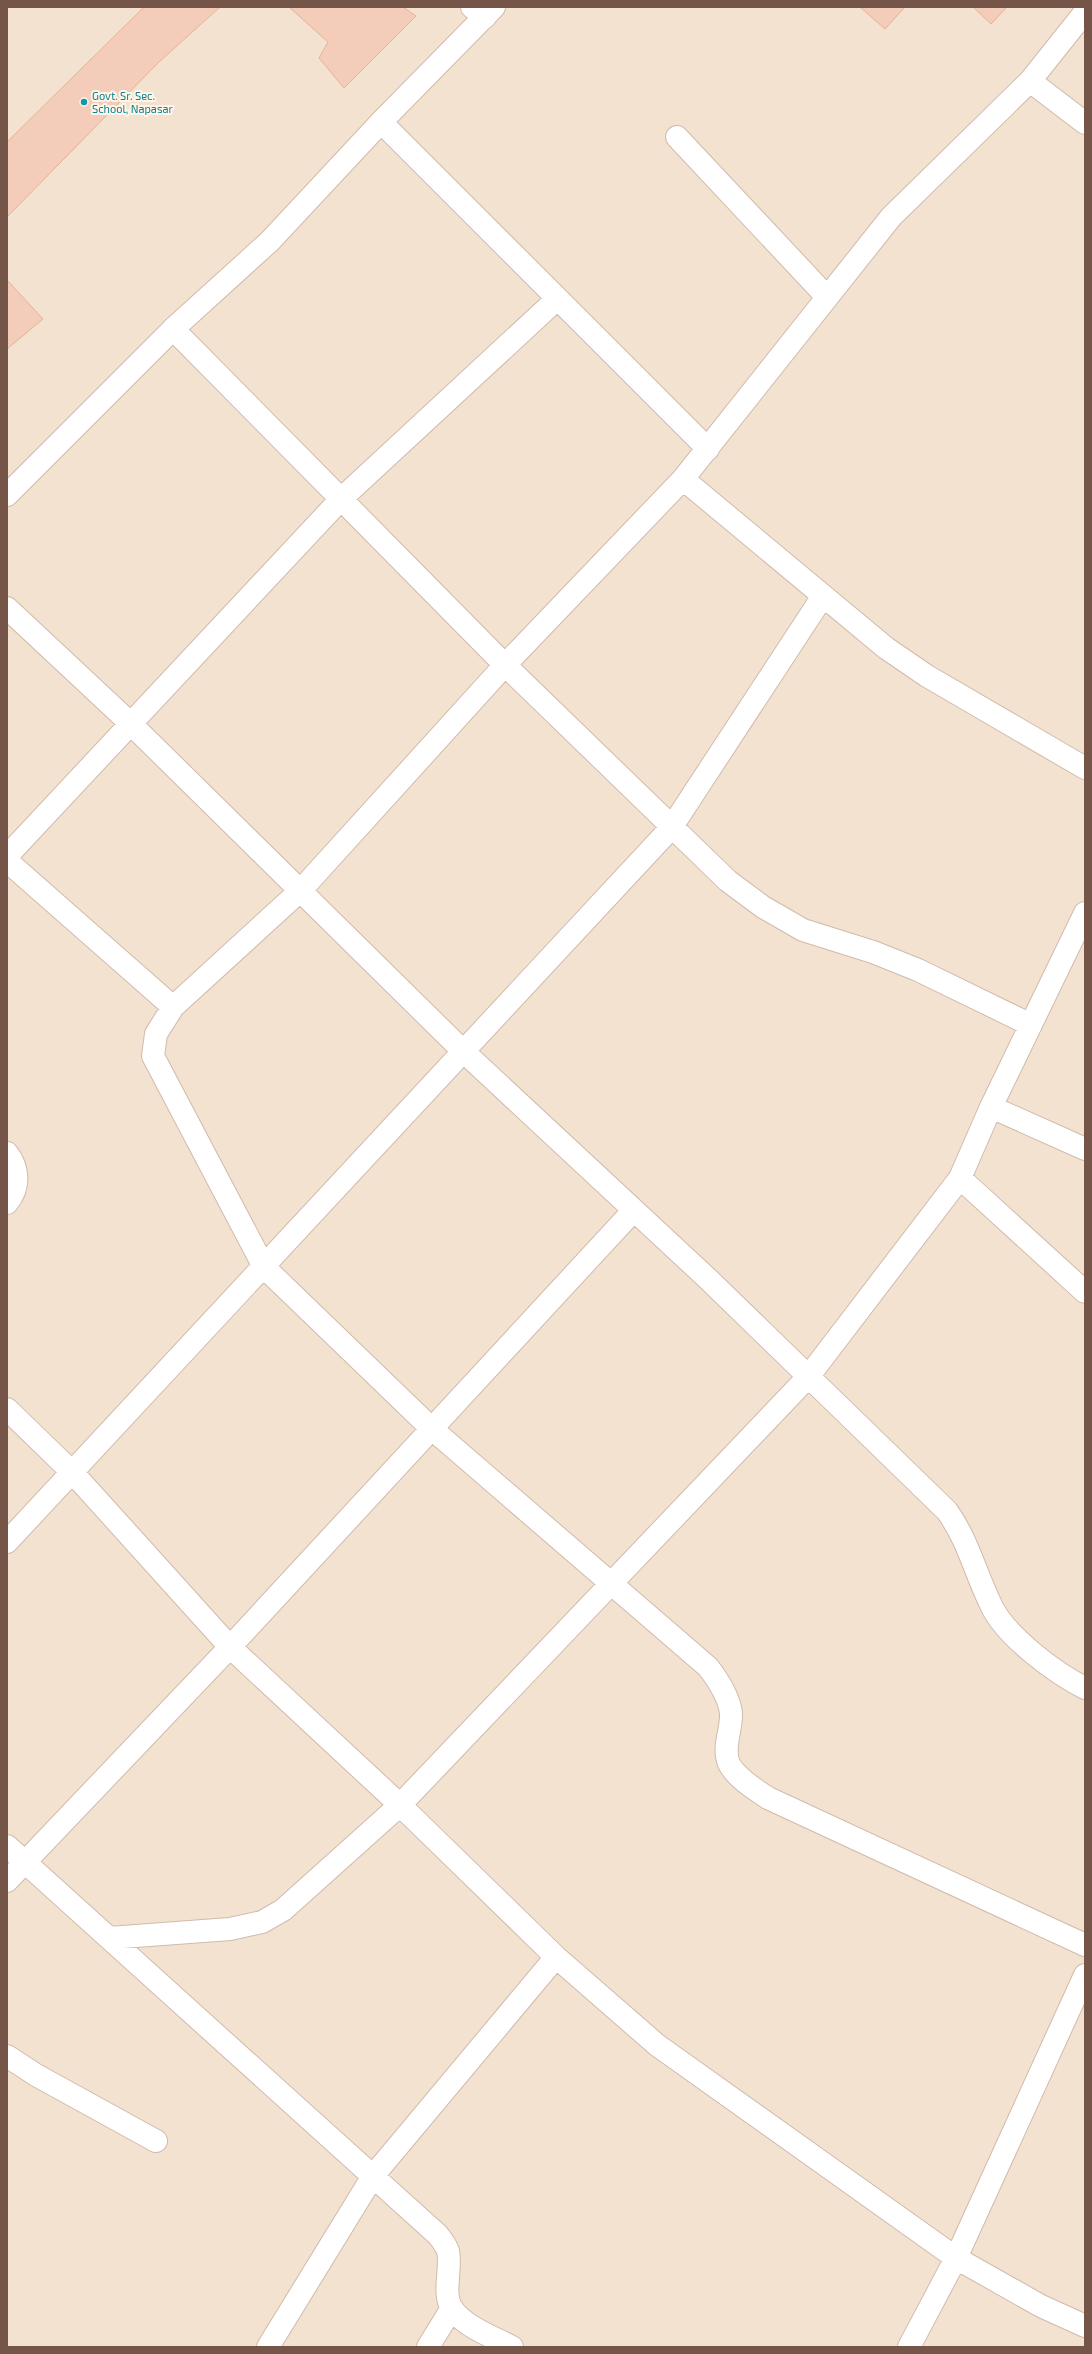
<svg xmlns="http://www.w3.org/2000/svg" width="1092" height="2354" font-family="'Exo 2',sans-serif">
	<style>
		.residential { fill: #f4e2d0 }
		.building { fill: #f3cdb9; stroke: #e6b299 }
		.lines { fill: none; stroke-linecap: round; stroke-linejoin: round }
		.minor-casing { stroke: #d0baac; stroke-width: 24 }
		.secondary-casing { stroke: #d3b9a9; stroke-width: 24 }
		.minor { stroke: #fff; stroke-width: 22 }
		.secondary { stroke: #fff; stroke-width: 22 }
		.culture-dot { fill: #0f9aa8; stroke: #fff5e9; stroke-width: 1.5 }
		.labels { text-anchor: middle; stroke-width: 4; stroke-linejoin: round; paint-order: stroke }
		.culture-label { font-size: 11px; fill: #0d838f; stroke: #fff5e9; text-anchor: start }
	</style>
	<rect width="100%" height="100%" fill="#fdf1e2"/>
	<!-- residential -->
	<path class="residential" d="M7,7H1085V2347H7Z"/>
	<!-- building -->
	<path class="building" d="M144,7H220L159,62L7,217V142Z
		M289,7H403L416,16L344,88L319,58L328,42Z
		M860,7H905L885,29Z
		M973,7H1007L991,24Z
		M7,280L43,319L7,349Z"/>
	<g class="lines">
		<defs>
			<path id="minor" d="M472,7L485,17
				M1085,12L1030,81L891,217L683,479L505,665L301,890L173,1007L156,1034L153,1056L264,1267L432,1429L708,1667C718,1680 729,1696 731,1713C732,1729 723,1745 728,1761C733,1776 756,1790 768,1798L1085,1945
				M1030,81L1085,123
				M381,122L708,449
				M677,137L827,297
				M173,329L505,665L728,881L763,907L803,930L873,952L918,970L1031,1025
				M683,479L886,648L927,676L1085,768
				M7,608L130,723L464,1052L707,1278L947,1511C969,1542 975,1573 992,1607C1007,1637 1055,1673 1085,1688
				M7,856L341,499L556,300
				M7,861L173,1007
				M991,1107L1085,1149
				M7,1153C19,1168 20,1188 7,1203
				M960,1178L1085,1292
				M7,1409L73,1473L230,1647L400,1805L556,1957L657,2045L956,2258L1041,2306L1085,2326
				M7,1542L671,828L823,596
				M7,1846L438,2235C441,2239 446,2245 448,2251C452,2268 442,2293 452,2309C465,2327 493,2337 512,2347
				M7,1881L230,1647L634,1210
				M109,1938L230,1929L262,1922L283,1910L400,1805L808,1377L960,1178L991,1107L1085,913
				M7,2056L36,2075L156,2141
				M268,2347L373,2176L556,1957
				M428,2347L452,2308
				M909,2347L956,2258L1085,1975"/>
			<path id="secondary" d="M7,495L173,329L270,241L381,122L494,7"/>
		</defs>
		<!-- minor casing -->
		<use href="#minor" class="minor-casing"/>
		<!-- secondary casing -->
		<use href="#secondary" class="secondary-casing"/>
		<!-- minor -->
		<use href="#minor" class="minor"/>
		<!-- secondary -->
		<use href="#secondary" class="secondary"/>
	</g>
	<!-- markers -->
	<circle class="culture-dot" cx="84" cy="102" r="4"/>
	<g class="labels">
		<!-- culture labels -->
		<g class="culture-label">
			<text x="92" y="100">Govt. Sr. Sec.<tspan x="92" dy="13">School, Napasar</tspan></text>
		</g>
	</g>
	<!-- border -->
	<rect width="1092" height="2354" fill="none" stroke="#755548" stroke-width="16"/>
</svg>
